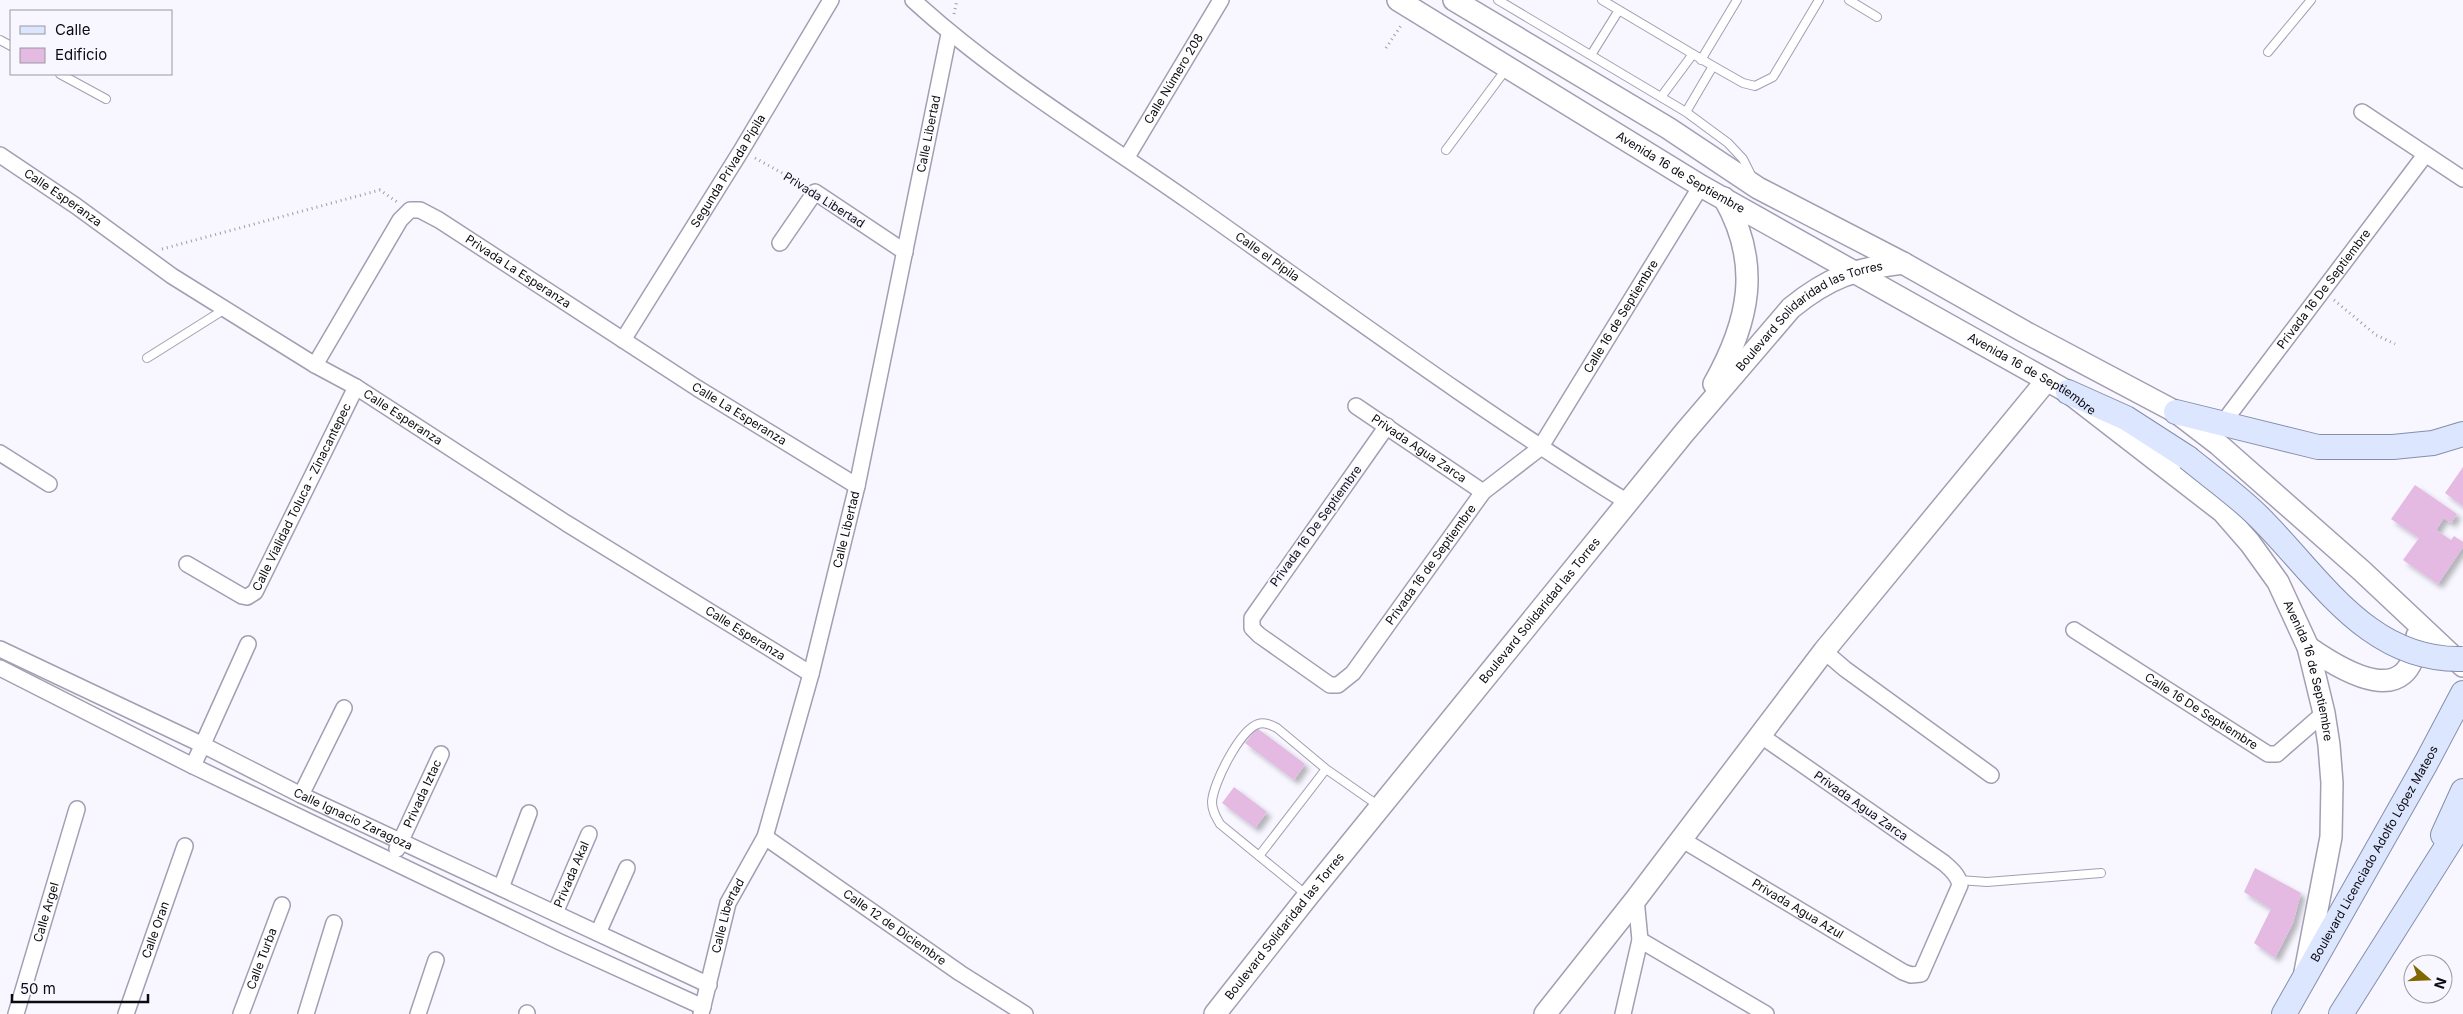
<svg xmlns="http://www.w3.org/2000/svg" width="2463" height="1014" font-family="Inter,sans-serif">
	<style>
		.building { fill: #e4b9e2; filter: url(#shadow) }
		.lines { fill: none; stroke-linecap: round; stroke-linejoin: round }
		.service-casing { stroke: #a39eb2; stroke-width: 10 }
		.minor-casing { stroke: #a39eb2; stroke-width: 18 }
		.secondary-casing { stroke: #a39eb2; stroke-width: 24 }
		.primary-casing { stroke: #848fab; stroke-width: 26 }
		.path { stroke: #9f9da5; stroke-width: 3; stroke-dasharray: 1 4; stroke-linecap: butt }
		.service { stroke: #fff; stroke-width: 8 }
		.minor { stroke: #fff; stroke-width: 15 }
		.secondary { stroke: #fff; stroke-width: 21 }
		.primary { stroke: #dce6fe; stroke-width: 24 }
		.primary-bridge-casing { stroke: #848fab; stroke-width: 26; stroke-linecap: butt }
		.primary-bridge { stroke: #dce6fe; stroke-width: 24 }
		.labels { text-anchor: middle; stroke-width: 4; stroke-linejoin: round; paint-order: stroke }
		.street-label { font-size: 12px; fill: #0d0b12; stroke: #f8f6ff }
	</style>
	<defs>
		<filter id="shadow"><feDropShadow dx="4.5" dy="4.5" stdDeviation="2.5" flood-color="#0004"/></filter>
	</defs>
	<rect width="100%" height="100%" fill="#f8f6ff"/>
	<!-- building -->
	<path class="building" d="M2463,467V506L2445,493Z
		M2415,485L2457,514L2451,523L2444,518L2436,530L2451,540L2454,536L2463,542V547L2438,584L2403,560L2419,538L2391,519Z
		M1257,728L1305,764L1294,780L1245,743Z
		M1234,787L1267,812L1255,828L1222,803Z
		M2255,868L2301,893L2293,923L2275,958L2254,943L2271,909L2244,892Z"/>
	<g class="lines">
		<defs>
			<path id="service" d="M1498,0L1686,112L1728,143L1743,159L1752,177
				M1602,0L1713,66L1743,83L1755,86L1773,77L1819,0
				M1849,0L1877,17
				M0,40L11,46
				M2268,52L2311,0
				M1591,55L1619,10
				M1701,60L1737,0
				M60,74L106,99
				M1661,97L1693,54
				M1686,112L1713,66
				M1446,150L1507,68
				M147,358L225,309
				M1259,856L1326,769
				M1959,880L1987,882L2101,873
				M1308,896L1220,824C1216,817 1212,811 1212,802C1213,783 1240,730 1258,724C1265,722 1271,725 1277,728L1326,769L1379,806"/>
			<g id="minor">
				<path id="s1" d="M913,0C997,77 1096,136 1190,202C1335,304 1478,410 1629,503"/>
				<path d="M2362,112L2463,179"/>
				<path id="s2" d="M0,155L76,206L172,276L315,365L356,387L566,523L811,674"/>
				<path id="s3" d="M1127,157L1221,0"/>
				<path d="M780,243L815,192L905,252"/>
				<path id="s4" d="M623,340L741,151L831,0"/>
				<path id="s5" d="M315,365L400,220L410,210H420L439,220L697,388L857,486"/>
				<path id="s6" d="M1356,406L1483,492"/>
				<path id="s7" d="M2222,424L2425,155"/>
				<path id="s8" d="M1387,426L1252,618V628L1259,635L1330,685H1338L1353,673L1483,492L1540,448L1701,186"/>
				<path d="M0,453L49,484"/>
				<path id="s9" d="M187,564L242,596L247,597L255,592L356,387"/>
				<path id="s10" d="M2074,630L2268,754H2277L2324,713"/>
				<path id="s11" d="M0,649L203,745L301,795L709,985"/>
				<path d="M1824,651L1845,669L1991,775"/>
				<path d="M0,668L193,766L560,942L703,1007"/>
				<path d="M193,766L248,644"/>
				<path d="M301,795L344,708"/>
				<path id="s12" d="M765,837L960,973L1025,1014"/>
				<path id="s13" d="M1681,839L1903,972L1911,975L1921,974L1960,885C1959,876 1951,869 1944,863L1760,735"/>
				<path id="s14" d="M397,849L441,754"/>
				<path d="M501,888L529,813"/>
				<path id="s15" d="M555,913L589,834"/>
				<path d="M598,933L627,868"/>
				<path d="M1640,940L1766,1014"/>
				<path id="s16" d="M16,1014L77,809"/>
				<path id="s17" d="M126,1014L185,846"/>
				<path id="s18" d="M241,1014L282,905"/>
				<path d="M306,1014L334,923"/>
				<path d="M418,1014L436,960"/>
				<path d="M527,1014V1013"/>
				<path id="s19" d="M701,1014L728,903L765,837L811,674L857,486L949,34"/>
				<path d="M1623,1014L1640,940L1636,899"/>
			</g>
			<g id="secondary">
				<path id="s20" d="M1398,0L1701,186L2068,392L2223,512L2250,543L2278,582L2308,647L2324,713L2329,745L2332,783L2331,837L2305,972"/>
				<path d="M1454,0L1668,128L1758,188L1903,263L2025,332L2176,412L2219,445L2362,571L2463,666"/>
				<path d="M1714,384C1749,322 1762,264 1724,198"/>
				<path d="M2308,647C2344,672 2412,713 2417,636"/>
				<path id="s21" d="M1215,1014L1308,896L1684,433L1791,308C1829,277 1854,269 1903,263"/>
				<path d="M1545,1014L1636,899L1824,651L2047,380"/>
			</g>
			<g id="primary">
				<path d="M2068,392L2126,418L2188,458"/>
				<path d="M2176,412L2318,447H2393L2433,443L2463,434"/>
				<path d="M2443,835L2463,791"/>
				<path id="s22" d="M2284,1014L2426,763L2463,693"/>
				<path d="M2341,1014L2463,821"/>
			</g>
		</defs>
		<!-- service casing -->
		<use href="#service" class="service-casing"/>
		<!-- minor casing -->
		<use href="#minor" class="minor-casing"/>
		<!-- secondary casing -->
		<use href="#secondary" class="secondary-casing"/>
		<!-- primary casing -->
		<use href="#primary" class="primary-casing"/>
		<!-- path -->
		<path class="path" d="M954,14L957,0
			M1386,48L1402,24
			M755,158L802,184
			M162,249L380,190L397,202
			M2334,300L2376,335L2395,344"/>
		<!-- service -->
		<use href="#service" class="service"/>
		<!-- minor -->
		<use href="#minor" class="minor"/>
		<!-- secondary -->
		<use href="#secondary" class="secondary"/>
		<!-- primary -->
		<use href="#primary" class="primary"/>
		<defs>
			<path id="primary-bridge" d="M2188,458C2211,477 2237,495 2258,516C2319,576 2367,662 2463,659"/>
		</defs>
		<!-- primary-bridge casing -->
		<use href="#primary-bridge" class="primary-bridge-casing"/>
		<!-- primary-bridge -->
		<use href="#primary-bridge" class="primary-bridge"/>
	</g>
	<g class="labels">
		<!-- street labels -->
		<g class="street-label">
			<text dy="4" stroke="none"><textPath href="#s3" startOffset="91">Calle Número 208</textPath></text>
			<text dy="4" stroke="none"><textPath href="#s19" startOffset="912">Calle Libertad</textPath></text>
			<text dy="4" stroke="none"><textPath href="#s4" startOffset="199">Segunda Privada Pípila</textPath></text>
			<text dy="4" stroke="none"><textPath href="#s20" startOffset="331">Avenida 16 de Septiembre</textPath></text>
			<text dy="4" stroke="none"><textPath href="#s2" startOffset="76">Calle Esperanza</textPath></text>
			<text transform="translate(824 200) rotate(32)" y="4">Privada Libertad</text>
			<text dy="4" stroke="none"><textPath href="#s1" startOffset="438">Calle el Pípila</textPath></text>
			<text dy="4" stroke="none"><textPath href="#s5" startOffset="308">Privada La Esperanza</textPath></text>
			<text dy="4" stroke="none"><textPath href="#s7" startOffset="169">Privada 16 De Septiembre</textPath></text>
			<text dy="4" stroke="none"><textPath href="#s8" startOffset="818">Calle 16 de Septiembre</textPath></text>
			<text dy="4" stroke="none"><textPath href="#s21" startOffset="922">Boulevard Solidaridad las Torres</textPath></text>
			<text dy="4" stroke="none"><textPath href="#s20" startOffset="736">Avenida 16 de Septiembre</textPath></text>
			<text dy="4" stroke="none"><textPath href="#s5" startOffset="571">Calle La Esperanza</textPath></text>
			<text dy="4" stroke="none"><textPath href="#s2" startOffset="481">Calle Esperanza</textPath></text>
			<text dy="4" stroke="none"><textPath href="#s6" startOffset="76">Privada Agua Zarca</textPath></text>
			<text dy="4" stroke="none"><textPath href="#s9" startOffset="184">Calle Vialidad Toluca - Zinacantepec</textPath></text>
			<text transform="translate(1316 526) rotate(-54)" y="4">Privada 16 De Septiembre</text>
			<text dy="4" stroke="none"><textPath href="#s19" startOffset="508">Calle Libertad</textPath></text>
			<text dy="4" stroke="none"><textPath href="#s8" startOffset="502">Privada 16 de Septiembre</textPath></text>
			<text dy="4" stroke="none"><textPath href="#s21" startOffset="518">Boulevard Solidaridad las Torres</textPath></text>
			<text dy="4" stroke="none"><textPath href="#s2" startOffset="886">Calle Esperanza</textPath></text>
			<text dy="4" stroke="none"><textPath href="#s20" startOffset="1156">Avenida 16 de Septiembre</textPath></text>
			<text dy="4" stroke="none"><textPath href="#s10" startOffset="151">Calle 16 De Septiembre</textPath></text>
			<text dy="4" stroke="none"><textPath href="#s14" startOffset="61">Privada Iztac</textPath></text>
			<text transform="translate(1861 806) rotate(35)" y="4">Privada Agua Zarca</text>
			<text dy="4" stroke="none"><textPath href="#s11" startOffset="392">Calle Ignacio Zaragoza</textPath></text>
			<text dy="4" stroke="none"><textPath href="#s22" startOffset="184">Boulevard Licenciado Adolfo López Mateos</textPath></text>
			<text dy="4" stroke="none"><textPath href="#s15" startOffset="42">Privada Akal</textPath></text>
			<text dy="4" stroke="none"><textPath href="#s13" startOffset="136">Privada Agua Azul</textPath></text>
			<text dy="4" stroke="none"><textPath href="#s16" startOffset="106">Calle Argel</textPath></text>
			<text dy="4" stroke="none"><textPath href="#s19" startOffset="102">Calle Libertad</textPath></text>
			<text dy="4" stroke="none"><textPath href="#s21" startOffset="112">Boulevard Solidaridad las Torres</textPath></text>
			<text dy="4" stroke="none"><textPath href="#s12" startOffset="158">Calle 12 de Diciembre</textPath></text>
			<text dy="4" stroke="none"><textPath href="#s17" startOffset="89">Calle Oran</textPath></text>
			<text dy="4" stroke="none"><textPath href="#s18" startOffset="59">Calle Turba</textPath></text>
		</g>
	</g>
	<!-- legend -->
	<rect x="10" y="10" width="162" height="65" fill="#f8f6ff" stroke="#9a98a0"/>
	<rect x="20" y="26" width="25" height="8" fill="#dce6fe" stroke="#9a98a0"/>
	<text x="55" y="35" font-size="15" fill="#0d0b12">Calle</text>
	<rect x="20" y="48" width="25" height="15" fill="#e4b9e2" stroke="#9a98a0"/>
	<text x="55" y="60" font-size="15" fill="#0d0b12">Edificio</text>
	<!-- north arrow -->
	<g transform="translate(2428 979) rotate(109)"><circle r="24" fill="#f8f6ff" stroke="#9a98a0"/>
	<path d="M0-4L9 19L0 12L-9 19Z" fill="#816700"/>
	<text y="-8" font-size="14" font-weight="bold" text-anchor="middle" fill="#0d0b12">N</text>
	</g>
	<!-- scale -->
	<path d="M12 994v8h136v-8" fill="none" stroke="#0d0b12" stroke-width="2.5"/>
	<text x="20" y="994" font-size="15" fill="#0d0b12" stroke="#f8f6ff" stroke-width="4" paint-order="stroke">50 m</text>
</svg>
